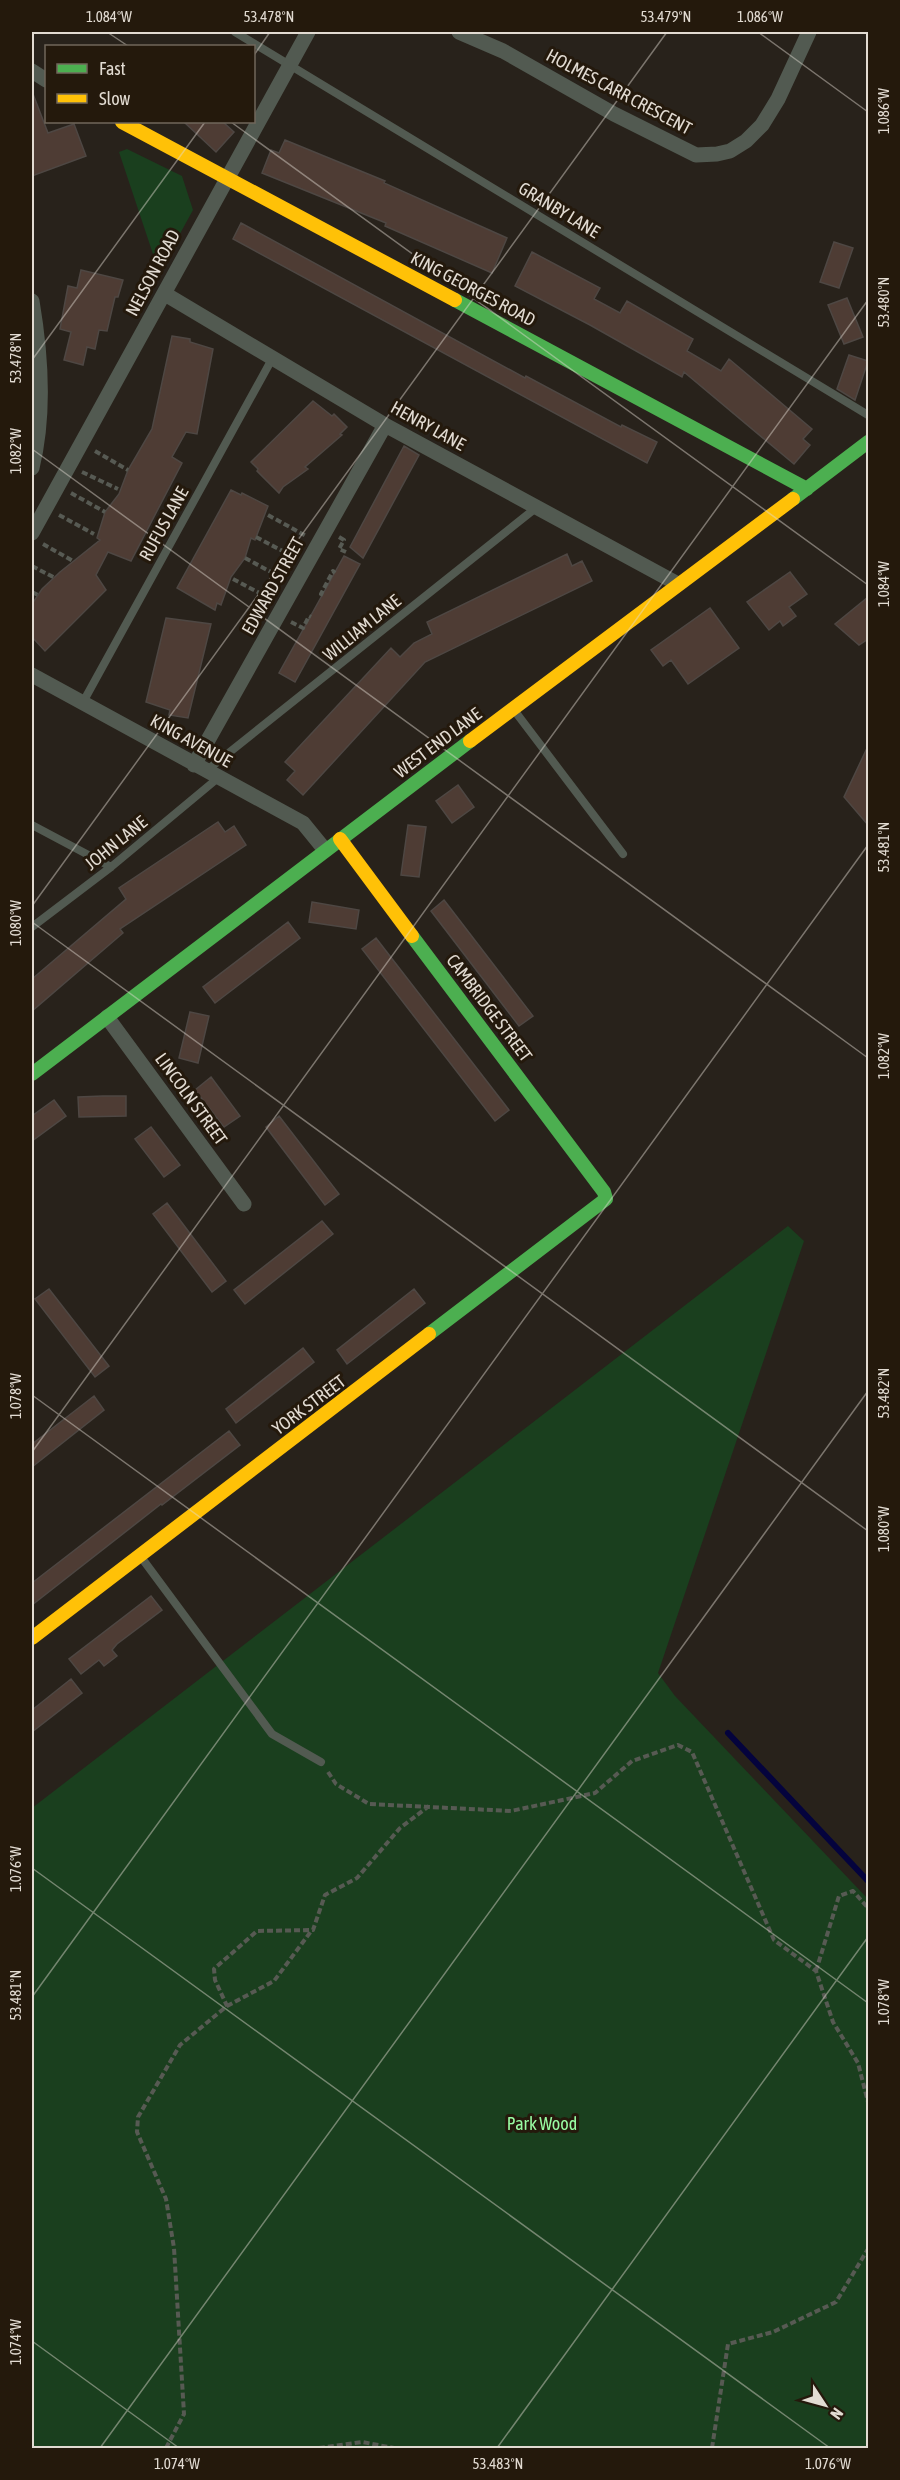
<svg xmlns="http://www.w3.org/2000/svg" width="900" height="2480" font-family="'Asap Condensed',sans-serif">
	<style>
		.green { fill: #1a3f1e }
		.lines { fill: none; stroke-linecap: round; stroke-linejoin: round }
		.stream { stroke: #04033d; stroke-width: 6 }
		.building { fill: #4e3c34; stroke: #4e4743; stroke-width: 1.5 }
		.path { stroke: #575a53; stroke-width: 4; stroke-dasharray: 6 3; stroke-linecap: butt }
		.lane { stroke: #525a51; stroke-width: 8 }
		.street { stroke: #525a51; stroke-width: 15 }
		.fast { stroke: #4caf50; stroke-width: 14 }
		.slow { stroke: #ffc107; stroke-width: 14 }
		.ticks { fill: none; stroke: #e2dbd2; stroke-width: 1.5; stroke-opacity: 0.45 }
		.labels { text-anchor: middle; stroke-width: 6; stroke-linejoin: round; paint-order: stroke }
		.street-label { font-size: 18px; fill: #e2dbd2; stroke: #24190c }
		.park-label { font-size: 18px; fill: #99fca3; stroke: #24190c }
		.neatline { fill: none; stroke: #e2dbd2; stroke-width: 2 }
		.ticks-label { font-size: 15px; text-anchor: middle; fill: #e2dbd2 }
	</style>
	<rect width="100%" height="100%" fill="#28221b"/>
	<!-- green -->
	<path class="green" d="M127,149L182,176L193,210L159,272L119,152Z
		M788,1226L804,1241L658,1673L675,1696L868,1899V2448H32V1808Z"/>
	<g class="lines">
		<!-- stream -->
		<path class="stream" d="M728,1733L868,1881"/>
	</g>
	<!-- building -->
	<path class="building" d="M33,94L48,133L74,124L86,156L32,176V95Z
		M184,122H223L234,132L216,152Z
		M285,140L385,181L384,183L507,238L492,273L385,226L386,223L262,173L271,150L279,153Z
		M241,223L525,378L526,376L621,427L622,425L657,442L647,463L233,239Z
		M834,242L853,248L839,288L820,282Z
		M532,252L600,288L594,299L620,313L627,301L693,339L687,351L721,371L729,359L812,429L803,439L810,445L794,464L684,372L682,377L590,325L515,286Z
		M81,270L123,280L118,297H115L107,331L99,330L95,349L87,347L83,365L64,360L71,332L60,329L68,286L77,288Z
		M847,298L863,337L844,344L828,305Z
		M172,336L190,339V342L213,349L197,434L186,432L172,457L182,463L131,561L108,552L96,575L106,590L45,651L32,637V604L42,589L60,572L100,540L97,538L105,512L119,494L128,470L152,429Z
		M849,355L868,361L855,400L837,389Z
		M313,401L332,416L334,414L347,427L340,434L342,435L305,467L308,469L283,487L279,493L257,471L258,469L251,462Z
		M404,446L419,455L363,558L350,547Z
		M231,490L241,495L242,493L268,506L255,540L251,538L245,558L231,577L221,605L217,603L215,610L177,588Z
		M567,554L572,566L582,561L592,581L425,662L303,795L287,780L295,771L285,762L391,648L400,657L414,643L432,634L427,622Z
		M344,556L360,564L295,682L279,673Z
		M790,572L807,594L789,607L796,616L783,626L780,621L769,630L747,602Z
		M868,597V639L859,645L835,624Z
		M710,608L739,648L688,684L671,660L663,666L651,650Z
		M166,618L211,624L188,718L169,715L170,710L146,702Z
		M868,746V825L844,797Z
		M458,785L474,807L452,823L436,801Z
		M218,822L225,832L234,826L246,845L120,929L123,933L32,1011V979L126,899L119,888Z
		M408,825L426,827L419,877L401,875Z
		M444,900L533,1016L519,1026L431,911Z
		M312,902L359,910L356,929L309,922Z
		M288,922L300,938L215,1003L203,987Z
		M376,938L509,1110L495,1121L362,949Z
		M190,1012L209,1016L198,1063L179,1058Z
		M211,1077L240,1116L224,1127L195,1090Z
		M103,1096H126V1116L79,1117L78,1097Z
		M54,1100L66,1116L32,1141V1116Z
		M279,1116L339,1194L325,1205L266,1127Z
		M151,1127L180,1165L164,1177L135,1139Z
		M167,1203L226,1281L212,1292L153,1214Z
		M322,1221L333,1234L245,1304L234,1290Z
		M49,1289L109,1366L95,1377L35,1299Z
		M414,1289L425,1303L347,1364L337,1350Z
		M303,1348L314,1362L236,1423L226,1409Z
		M94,1396L104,1410L32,1467V1444Z
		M229,1431L240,1445L162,1505L161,1504L32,1605V1583Z
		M151,1596L162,1610L117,1644L112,1650L117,1656L104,1666L99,1660L81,1674L69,1659Z
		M71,1679L82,1693L32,1732V1710Z"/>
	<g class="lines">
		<!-- path -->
		<path class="path" d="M95,451L128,470
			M82,472L118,489
			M71,493L105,512
			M59,515L94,534
			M268,515L306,536
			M256,537L294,557
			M339,537L344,540L339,549L346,552
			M43,544L73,561
			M245,558L282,578
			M32,566L55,578
			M233,579L269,598
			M32,592L38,595
			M323,595L321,594L333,571L335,573
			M291,622L303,628L309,616L311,617
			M328,1772L336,1784L369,1804L511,1811L595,1793L632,1761L678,1745L692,1752L774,1940L816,1971L833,2022L858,2063L868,2102
			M816,1971L839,1896L853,1891L868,1908
			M227,2006L274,1981L312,1930
			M166,2448L184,2414L174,2248L166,2199L137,2132L138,2117L180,2045L227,2006L215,1980L214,1969L257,1931L313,1930L325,1895L357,1878L400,1828L429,1806
			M319,2448L362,2442L394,2448
			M712,2448L728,2344L773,2332L836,2302L868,2249"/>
		<!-- lane -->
		<path class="lane" d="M235,32L868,415
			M82,704L272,359
			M514,710L623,854
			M206,771L537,507
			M32,825L111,867
			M32,927L111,867L218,778
			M141,1557L272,1734L321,1762"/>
		<!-- street -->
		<path class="street" d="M459,32L503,51L614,114L696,155L717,154L730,151L746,141L762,125L778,99L809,32
			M32,71L46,80
			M165,294L385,425L678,584
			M32,301C41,354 45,415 32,468
			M32,533L308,32
			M32,675L303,823L325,850
			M194,765L385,425
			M107,1017L244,1204"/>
		<!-- fast -->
		<path class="fast" d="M455,300L807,489
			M793,499L868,442
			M412,936L604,1192L606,1199L429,1334
			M32,1074L470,741"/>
		<!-- slow -->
		<path class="slow" d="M122,122L455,300
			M470,741L793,499
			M340,839L412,936
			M32,1638L429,1334"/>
	</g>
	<!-- ticks -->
	<path class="ticks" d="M107,32L128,46M758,32L868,112M254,55L270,32M231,122L868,585M32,360L205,122M32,449L868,1058M32,906L667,32M32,922L868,1531M32,1395L868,2003M32,1452L868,300M32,1868L830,2448M32,1997L868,845M32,2341L179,2448M100,2448L868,1391M497,2448L868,1937"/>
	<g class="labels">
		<!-- street labels -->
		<g class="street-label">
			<text transform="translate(619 92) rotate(28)" y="6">HOLMES CARR CRESCENT</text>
			<text transform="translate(559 210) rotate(31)" y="6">GRANBY LANE</text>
			<text transform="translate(153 273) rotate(-62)" y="6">NELSON ROAD</text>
			<text transform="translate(473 289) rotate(28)" y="6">KING GEORGES ROAD</text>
			<text transform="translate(428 426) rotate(29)" y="6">HENRY LANE</text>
			<text transform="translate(164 524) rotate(-61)" y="6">RUFUS LANE</text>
			<text transform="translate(273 586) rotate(-61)" y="6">EDWARD STREET</text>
			<text transform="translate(362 628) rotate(-39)" y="6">WILLIAM LANE</text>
			<text transform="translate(191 741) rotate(29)" y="6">KING AVENUE</text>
			<text transform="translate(438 743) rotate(-37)" y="6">WEST END LANE</text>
			<text transform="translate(116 843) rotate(-39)" y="6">JOHN LANE</text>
			<text transform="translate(489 1008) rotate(53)" y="6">CAMBRIDGE STREET</text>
			<text transform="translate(191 1099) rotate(54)" y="6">LINCOLN STREET</text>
			<text transform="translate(309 1405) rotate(-37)" y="6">YORK STREET</text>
		</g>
		<!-- park labels -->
		<g class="park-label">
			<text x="542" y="2130">Park Wood</text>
		</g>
	</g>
	<!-- border -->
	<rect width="900" height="2480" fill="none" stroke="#24190c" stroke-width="66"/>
	<!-- legend -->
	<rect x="45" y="45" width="210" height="78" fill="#24190c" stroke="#70675b" stroke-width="1.5"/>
	<rect x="57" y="64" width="30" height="9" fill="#4caf50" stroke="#70675b" stroke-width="1.5"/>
	<text x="99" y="75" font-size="18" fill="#e2dbd2">Fast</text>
	<rect x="57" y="94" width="30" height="9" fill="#ffc107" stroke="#70675b" stroke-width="1.5"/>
	<text x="99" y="105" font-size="18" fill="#e2dbd2">Slow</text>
	<!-- north arrow -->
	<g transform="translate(825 2405) rotate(126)" stroke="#24190c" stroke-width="4.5" paint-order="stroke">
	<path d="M0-4.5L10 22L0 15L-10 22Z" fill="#e2dbd2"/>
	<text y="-9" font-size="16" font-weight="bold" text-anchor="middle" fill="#e2dbd2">N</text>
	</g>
	<rect x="33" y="33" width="834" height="2414" class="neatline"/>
	<g class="ticks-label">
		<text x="109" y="22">1.084°W</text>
		<text x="269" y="22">53.478°N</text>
		<text x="666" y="22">53.479°N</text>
		<text x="760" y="22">1.086°W</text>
		<text transform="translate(884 111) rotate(-90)" y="5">1.086°W</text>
		<text transform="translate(884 302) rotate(-90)" y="5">53.480°N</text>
		<text transform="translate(16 358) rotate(-90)" y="5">53.478°N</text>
		<text transform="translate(16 451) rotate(-90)" y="5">1.082°W</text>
		<text transform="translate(884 584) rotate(-90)" y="5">1.084°W</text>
		<text transform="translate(884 847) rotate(-90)" y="5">53.481°N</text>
		<text transform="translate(16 923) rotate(-90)" y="5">1.080°W</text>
		<text transform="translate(884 1056) rotate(-90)" y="5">1.082°W</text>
		<text transform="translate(884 1393) rotate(-90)" y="5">53.482°N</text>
		<text transform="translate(16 1396) rotate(-90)" y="5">1.078°W</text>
		<text transform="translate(884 1529) rotate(-90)" y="5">1.080°W</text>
		<text transform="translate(16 1869) rotate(-90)" y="5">1.076°W</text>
		<text transform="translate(16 1995) rotate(-90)" y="5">53.481°N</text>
		<text transform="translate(884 2002) rotate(-90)" y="5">1.078°W</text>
		<text transform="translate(16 2342) rotate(-90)" y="5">1.074°W</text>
		<text x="177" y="2469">1.074°W</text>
		<text x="498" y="2469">53.483°N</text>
		<text x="828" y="2469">1.076°W</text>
	</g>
</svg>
